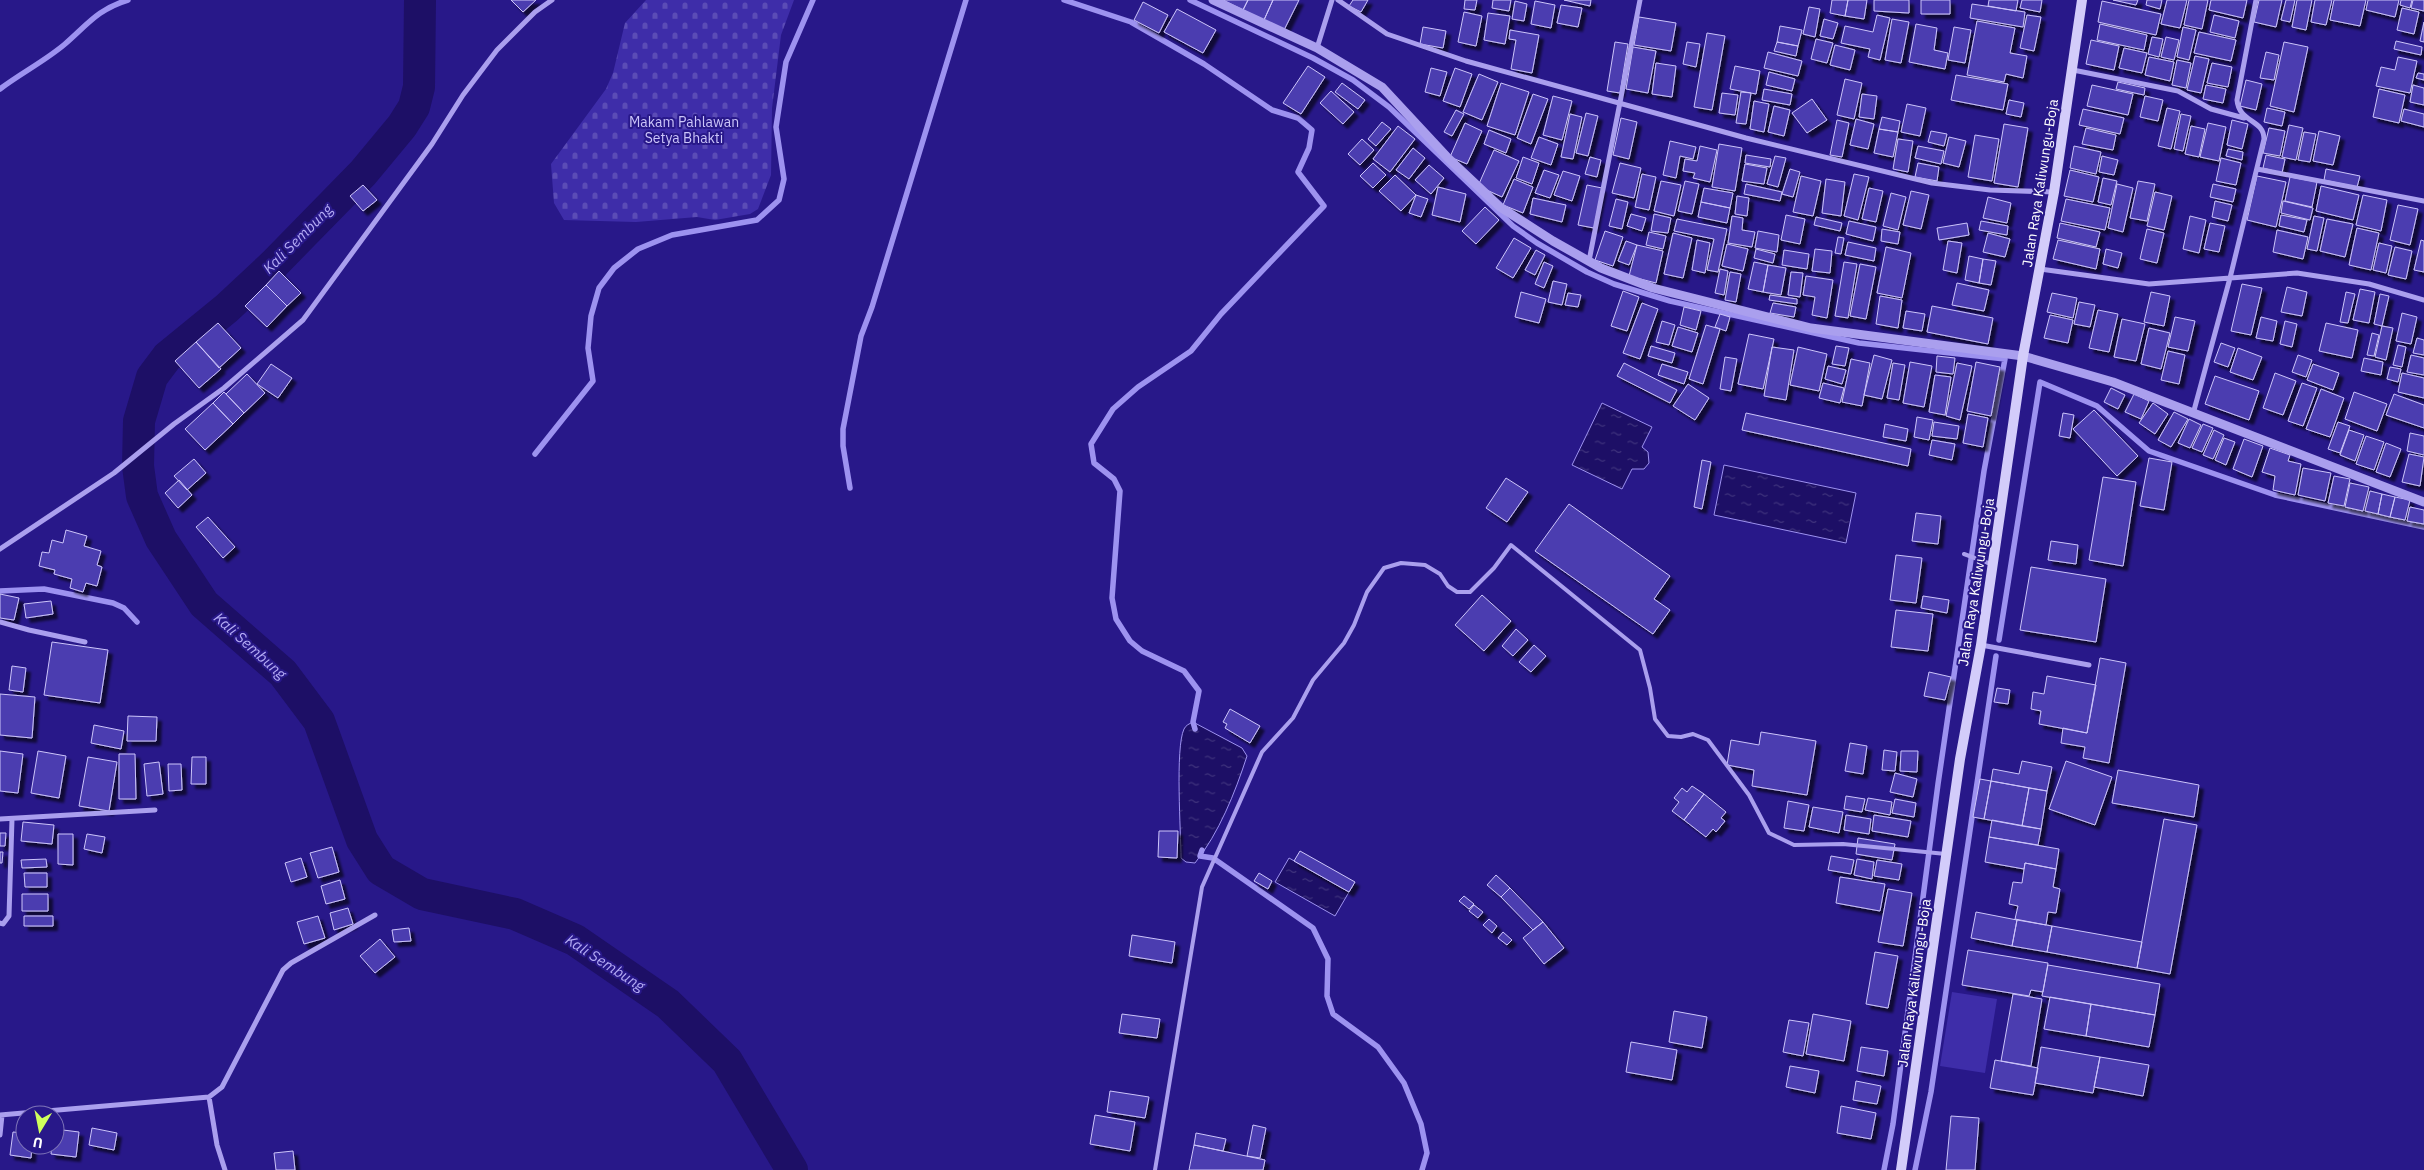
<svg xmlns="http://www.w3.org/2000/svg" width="2424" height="1170" font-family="'IBM Plex Sans',sans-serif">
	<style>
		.cemetery { fill: url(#cemetery-stones) }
		.garden { fill: #3e2da9 }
		.water { fill: url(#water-ripples); stroke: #9d92f0 }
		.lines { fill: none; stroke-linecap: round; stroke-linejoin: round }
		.stream { stroke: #9d92f0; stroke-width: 5.5 }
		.river { stroke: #1d0f66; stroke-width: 32 }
		.building { fill: #4c3cb0; stroke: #ccc5fa; filter: url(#shadow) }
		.service { stroke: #aa9fee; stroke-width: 4 }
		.minor { stroke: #aa9fee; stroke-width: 5 }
		.tertiary { stroke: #aa9fee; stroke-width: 9 }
		.secondary { stroke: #d3ccfa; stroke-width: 10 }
		.labels { text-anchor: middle; stroke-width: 4; stroke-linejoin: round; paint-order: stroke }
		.park-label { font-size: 14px; fill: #ccc5fa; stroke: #281889 }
		.street-label { font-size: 14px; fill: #fff; stroke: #281889 }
		.water-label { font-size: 15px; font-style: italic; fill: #b4abf5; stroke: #281889 }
	</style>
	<defs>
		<pattern id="cemetery-stones" width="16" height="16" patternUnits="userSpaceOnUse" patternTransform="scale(1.25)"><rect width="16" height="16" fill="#3e2da9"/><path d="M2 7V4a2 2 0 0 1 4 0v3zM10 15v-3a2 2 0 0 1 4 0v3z" fill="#5b4cb6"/></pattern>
		<pattern id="water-ripples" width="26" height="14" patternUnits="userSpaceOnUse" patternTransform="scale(1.25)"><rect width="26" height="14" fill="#1d0f66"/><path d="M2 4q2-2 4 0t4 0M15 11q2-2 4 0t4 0" fill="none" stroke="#3f337d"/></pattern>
		<filter id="shadow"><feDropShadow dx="4.5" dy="4.5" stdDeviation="1" flood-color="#0009"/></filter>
	</defs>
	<rect width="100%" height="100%" fill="#281889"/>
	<!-- cemetery -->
	<path class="cemetery" d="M646,0H794L781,35L772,108L771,175L758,209L750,214L715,220L697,217L636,222L564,220L554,203L551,164L606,89L613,73L625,23Z"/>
	<!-- garden -->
	<path class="garden" d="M1952,992L1997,999L1985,1073L1940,1066Z"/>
	<!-- water -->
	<path class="water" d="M1602,403L1652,427L1642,447L1648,452L1649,463L1644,469H1632L1622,489L1572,465Z
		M1724,465L1856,493L1846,543L1714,515Z
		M1193,722L1242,748L1247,756C1235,793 1219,833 1195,863L1186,862L1181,858C1181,833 1175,748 1184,729C1186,725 1189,724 1193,722Z
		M1289,858L1349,892L1335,916L1275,882Z"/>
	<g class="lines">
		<!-- stream -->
		<path class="stream" d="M1064,0L1131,22L1204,64L1272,110L1298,118L1312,130L1309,148L1298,172L1324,206L1221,314L1191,351L1138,387L1113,409L1091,444L1094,463L1114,479L1120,491L1112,598L1116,619L1130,641L1142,651L1184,671L1199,691L1193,722L1195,729
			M1190,0L1313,58L1353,80L1389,107L1513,226L1537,243L1587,272L1614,284L1670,301L1859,343L2005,359L1984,471L1938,784L1893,1124L1884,1170
			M0,89C21,73 45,61 65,44C87,25 98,9 128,0
			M535,454L593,381L588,348L591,316L599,288L614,268L638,249L672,235L757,220L779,200L784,179L776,127L786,62L813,0
			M850,488L843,446V429L861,336L872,307L966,0
			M0,591L44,589L113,603L124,608L137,622
			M1999,640L2040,382L2097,406L2149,451L2275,495L2424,527
			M1202,850L1200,856L1213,858L1313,928L1328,959L1327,996L1333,1014L1378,1047L1404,1083L1421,1124L1427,1153L1422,1170
			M1915,1170L1931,1092L1996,656"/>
		<!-- river -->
		<path class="river" d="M420,0L419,87L414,107L402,126L363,173L275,263L227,308L167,357L152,377L139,421L138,466L142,496L161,539L204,604L283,673L319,721L362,840L381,870L422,894L515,914L575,940L668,1004L727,1061L792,1170"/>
	</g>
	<!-- building -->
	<path class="building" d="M511,0H536L523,12Z
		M1223,0H1248L1243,10Z
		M1248,0H1273L1264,20L1243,10Z
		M1273,0H1299L1284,30L1264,20Z
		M1353,0H1368L1361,12L1349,6Z
		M1465,0H1477L1475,10L1464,9Z
		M1493,0H1511L1509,11L1492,8Z
		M1564,0H1591L1590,6Z
		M1832,0H1848L1845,16L1830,13Z
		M1848,0H1867L1864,19L1845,16Z
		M1874,0H1909V13L1874,11Z
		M1921,0H1950V14H1921Z
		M1989,0H2018L2016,11L1988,6Z
		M2022,0H2042L2040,12L2020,8Z
		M2113,0H2138L2136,5Z
		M2147,0H2162L2160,9L2146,5Z
		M2167,0H2187L2180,28L2161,24Z
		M2189,0H2208L2202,29L2184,25Z
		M2211,0H2247L2243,18L2209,10Z
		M2259,0H2282L2276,27L2254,22Z
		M2286,0H2295L2290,22L2281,20Z
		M2297,0H2312L2306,30L2292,27Z
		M2315,0H2332L2326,25L2311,22Z
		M2334,0H2366L2360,26L2330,20Z
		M2368,0H2399L2395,17L2366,10Z
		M2401,0H2412L2410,8L2400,5Z
		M2413,0H2424V11L2411,8Z
		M1515,1L1527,4L1524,21L1512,19Z
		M1535,1L1555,5L1551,28L1531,24Z
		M2102,1L2161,14L2156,35L2098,22Z
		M1143,2L1168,15L1159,33L1134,20Z
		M1972,4L2025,12L2023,27L1970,18Z
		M1561,5L1582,8L1578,27L1557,23Z
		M1809,7L1820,9L1815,37L1803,34Z
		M2402,8L2419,12L2414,34L2397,30Z
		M1177,9L1216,30L1203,53L1164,32Z
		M1464,12L1482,16L1476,46L1458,42Z
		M1488,13L1510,16L1505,44L1484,40Z
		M1877,15L1890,18L1880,60L1868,57L1870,49L1841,43L1845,26L1873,32Z
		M2027,15L2041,17L2034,51L2020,48Z
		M2214,15L2239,21L2235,38L2210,32Z
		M1639,17L1676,23L1671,51L1634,45Z
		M1824,19L1838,23L1833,39L1820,36Z
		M1892,19L1909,22L1901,63L1885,60Z
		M1977,21L2015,28L2010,53L2027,56L2023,78L2006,74L2004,82L1967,75Z
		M2424,22V42L2420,41Z
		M1916,24L1937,28L1934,50L1948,53L1945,69L1909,62Z
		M2100,24L2147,35L2144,50L2097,40Z
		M1780,26L1802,30L1798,46L1777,42Z
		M1423,27L1446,31L1443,48L1420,44Z
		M1954,27L1971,30L1965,63L1948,60Z
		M2183,27L2196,30L2189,60L2177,57Z
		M1510,30L1539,35L1532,73L1511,69L1516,40L1509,39Z
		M2199,32L2236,40L2231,61L2194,53Z
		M1707,33L1725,36L1712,110L1694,107Z
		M2152,37L2163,39L2159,57L2148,54Z
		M2166,37L2179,40L2174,60L2161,57Z
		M1816,39L1833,43L1827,63L1811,59Z
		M2091,40L2119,46L2114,70L2086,64Z
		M2396,41L2422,47L2421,55L2394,49Z
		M1615,42L1628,44L1620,93L1607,91Z
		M1687,42L1700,44L1696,67L1683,64Z
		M1777,42L1798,46L1796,56L1774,51Z
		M2284,42L2308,47L2294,112L2270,106Z
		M1835,45L1855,50L1850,70L1830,65Z
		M1633,47L1656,51L1648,93L1626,89Z
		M2124,48L2147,53L2142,73L2119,68Z
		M1768,52L1802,61L1798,76L1764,68Z
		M2266,52L2279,55L2274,80L2260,78Z
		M2195,56L2209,59L2201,93L2187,90Z
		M2149,57L2174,62L2170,81L2145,75Z
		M2398,57L2417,61L2410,93L2376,86L2381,67L2395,70Z
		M2177,60L2191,63L2186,88L2172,85Z
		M1656,63L1676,66L1672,97L1652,94Z
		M2212,63L2232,67L2228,87L2207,83Z
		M1308,66L1325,77L1301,114L1283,103Z
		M1735,66L1760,71L1756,94L1730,89Z
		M1431,68L1447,72L1440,96L1425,92Z
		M1455,68L1472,74L1460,107L1443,101Z
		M1769,72L1795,79L1792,91L1766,85Z
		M2418,73L2424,74V80L2416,78Z
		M1479,74L1498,82L1482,120L1463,112Z
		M1956,75L2008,84L2003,110L1951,100Z
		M1845,79L1862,83L1854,119L1837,115Z
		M2246,80L2262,84L2256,110L2240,106Z
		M2118,82L2145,88L2144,95L2116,89Z
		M1342,83L1365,100L1358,109L1335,92Z
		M1501,83L1529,92L1515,135L1487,126Z
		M2092,85L2133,94L2128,115L2087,106Z
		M2206,85L2226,89L2223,103L2203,99Z
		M2413,85L2424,88V105L2410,102Z
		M1764,89L1792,94L1790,105L1762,100Z
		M2379,89L2405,95L2399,123L2373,117Z
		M1331,91L1354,112L1343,124L1320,103Z
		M1741,92L1751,93L1746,124L1736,123Z
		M1722,93L1738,95L1735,115L1719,113Z
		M1533,94L1548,99L1531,144L1517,138Z
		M1862,94L1877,96L1874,119L1859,117Z
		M1553,96L1572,101L1562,140L1543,135Z
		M2145,96L2163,100L2158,121L2140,117Z
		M1812,99L1827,120L1807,133L1792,113Z
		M2009,100L2024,103L2021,117L2006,114Z
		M1754,101L1769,104L1764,132L1750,129Z
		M1907,104L1926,108L1920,136L1901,132Z
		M1774,106L1790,110L1784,136L1768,132Z
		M2167,108L2180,111L2171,149L2158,146Z
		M2267,108L2285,112L2282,126L2264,122Z
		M2083,109L2124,118L2120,134L2079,125Z
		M2404,109L2424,114V127L2401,121Z
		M1456,110L1464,114L1452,136L1444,132Z
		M1586,113L1598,116L1588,156L1576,153Z
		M1570,114L1582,117L1573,159L1561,157Z
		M2181,114L2191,116L2183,151L2174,149Z
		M1882,117L1900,121L1898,132L1879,129Z
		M1621,118L1637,122L1629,159L1613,155Z
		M1856,119L1874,124L1868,149L1850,145Z
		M1837,120L1849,123L1842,157L1830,155Z
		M2232,120L2248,124L2242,149L2227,145Z
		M1382,122L1391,129L1376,146L1368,139Z
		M1465,123L1482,131L1467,164L1450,157Z
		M2208,123L2226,127L2219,161L2200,157Z
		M2004,124L2028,128L2018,187L1994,183Z
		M2289,125L2303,128L2296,160L2282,157Z
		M1398,126L1415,139L1390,172L1373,159Z
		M2191,126L2205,129L2199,157L2185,154Z
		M2086,128L2116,135L2113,150L2082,144Z
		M2269,128L2285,131L2280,156L2263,153Z
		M1879,129L1898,132L1893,157L1874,153Z
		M1489,130L1511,139L1506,153L1484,144Z
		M1931,131L1947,134L1944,146L1928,142Z
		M2319,131L2340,136L2333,165L2313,161Z
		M2304,132L2316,134L2310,162L2298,160Z
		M1975,135L1999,139L1992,181L1968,177Z
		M1539,137L1558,144L1551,165L1531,158Z
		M1949,137L1966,141L1959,167L1943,163Z
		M1362,139L1374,150L1360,165L1348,154Z
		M1898,139L1913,141L1908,172L1893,169Z
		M1670,141L1696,147L1693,159L1680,156L1676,178L1663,175Z
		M1719,144L1742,148L1735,191L1712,187Z
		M1700,146L1717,150L1710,182L1693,178L1695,173L1683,171L1685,159L1697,161Z
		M1918,146L1944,151L1941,164L1915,158Z
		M2074,146L2101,152L2096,174L2070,168Z
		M1413,148L1425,158L1409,179L1396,170Z
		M2228,149L2243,152L2242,160L2226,156Z
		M1494,150L1519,161L1502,197L1478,186Z
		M1746,155L1771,159L1770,167L1745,163Z
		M2266,155L2285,159L2282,173L2263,168Z
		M1775,156L1786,158L1778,187L1767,184Z
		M2102,156L2118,160L2114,175L2099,172Z
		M1523,157L1539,163L1532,184L1516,178Z
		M1590,157L1601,160L1597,177L1585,174Z
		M2221,158L2241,163L2236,185L2216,181Z
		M1373,163L1386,175L1373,188L1360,176Z
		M1620,163L1641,168L1634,198L1612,193Z
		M1918,163L1939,167L1937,181L1915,177Z
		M1745,164L1767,168L1764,184L1742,181Z
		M1429,165L1444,178L1431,194L1415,180Z
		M1790,169L1800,172L1793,197L1782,194Z
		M2326,169L2360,176L2357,187L2324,180Z
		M1544,170L1559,175L1550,198L1535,193Z
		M2070,170L2099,177L2093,202L2064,196Z
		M1563,171L1580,176L1572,201L1554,195Z
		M1642,174L1656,177L1649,210L1635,207Z
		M1854,174L1869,177L1858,220L1844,216Z
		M1395,175L1416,195L1401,211L1379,191Z
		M1801,176L1821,181L1813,216L1793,212Z
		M2257,176L2286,182L2276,227L2247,220Z
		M2290,177L2317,182L2312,207L2285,201Z
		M2103,178L2117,181L2111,205L2098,202Z
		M1514,179L1533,187L1523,213L1503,205Z
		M1826,179L1845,182L1841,216L1822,213Z
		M1661,181L1681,185L1674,216L1654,211Z
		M1685,181L1699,184L1692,214L1678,211Z
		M2138,181L2155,184L2147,221L2130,218Z
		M1746,184L1782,192L1780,201L1744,194Z
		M2117,184L2133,188L2123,232L2108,228Z
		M2213,184L2236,189L2233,202L2210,197Z
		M363,185L377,200L363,211L350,196Z
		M1587,185L1602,188L1594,228L1578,225Z
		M2321,186L2359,195L2353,220L2316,211Z
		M1438,187L1466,194L1460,222L1432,215Z
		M1704,188L1733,193L1730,208L1701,202Z
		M1869,188L1883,191L1876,222L1862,219Z
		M1911,191L1929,195L1921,229L1903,225Z
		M2155,192L2172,196L2164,230L2147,226Z
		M1891,193L1906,197L1898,230L1883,226Z
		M1416,195L1428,199L1421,217L1409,213Z
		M2363,195L2387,200L2381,231L2356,225Z
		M1737,196L1749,198L1747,216L1735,214Z
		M1988,197L2011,203L2007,223L1983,218Z
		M1533,198L1566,205L1562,222L1530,214Z
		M1616,199L1628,202L1622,229L1609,226Z
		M2066,199L2110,208L2105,230L2061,221Z
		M2215,201L2232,205L2228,221L2212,217Z
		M2283,201L2313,208L2310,220L2281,213Z
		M1701,202L1730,208L1727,223L1698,217Z
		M2398,205L2418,209L2410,245L2390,240Z
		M1485,207L1499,220L1476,244L1462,231Z
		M1631,214L1646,218L1642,231L1627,226Z
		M1654,214L1671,218L1668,233L1651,231Z
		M1786,215L1805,219L1800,244L1781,240Z
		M2281,215L2307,220L2304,232L2279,226Z
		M1732,216L1743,218L1742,230L1755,232L1752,247L1728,243Z
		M2190,216L2206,220L2199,253L2183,249Z
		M2314,216L2324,218L2317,251L2307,249Z
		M1816,217L1842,223L1840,231L1814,225Z
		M1677,219L1727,229L1718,272L1707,270L1714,239L1674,231Z
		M2327,219L2353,224L2345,257L2320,251Z
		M1849,221L1876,227L1873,241L1846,234Z
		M1981,221L2008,226L2007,235L1979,230Z
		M1967,223L1969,235L1939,240L1937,228Z
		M2060,223L2100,232L2096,247L2057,238Z
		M2210,223L2225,226L2219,252L2204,249Z
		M2357,228L2379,233L2371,270L2349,265Z
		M1882,229L1900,232L1898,244L1881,241Z
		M2147,229L2164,233L2157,263L2140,259Z
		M2277,230L2308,237L2303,259L2273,252Z
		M1605,231L1623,237L1613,266L1595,260Z
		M1758,231L1779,235L1777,252L1755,248Z
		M1649,232L1666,236L1663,249L1646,245Z
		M1673,233L1692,238L1683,278L1664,274Z
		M1988,233L2010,239L2005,257L1983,252Z
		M1838,237L1844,238L1841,254L1835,253Z
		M1514,238L1531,248L1513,278L1496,268Z
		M1697,240L1710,243L1705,273L1692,270Z
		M2058,240L2100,249L2096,269L2053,259Z
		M2421,240L2424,241V272L2414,270Z
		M1626,241L1637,245L1629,265L1618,261Z
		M1948,241L1962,243L1957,273L1943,270Z
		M1848,242L1876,248L1874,261L1845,255Z
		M2379,243L2392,246L2386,273L2373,270Z
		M1727,244L1748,249L1743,271L1722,266Z
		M1637,245L1663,251L1656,283L1629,276Z
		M1886,247L1911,253L1902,298L1877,293Z
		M2395,247L2412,251L2406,279L2388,275Z
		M1756,249L1775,254L1773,263L1754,258Z
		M1815,249L1832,251L1830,273L1812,271Z
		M2106,249L2122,253L2118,268L2103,264Z
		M1536,250L1545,255L1535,275L1525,270Z
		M1784,250L1809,254L1807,269L1782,265Z
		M1969,256L1983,259L1979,283L1965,280Z
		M1983,259L1996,261L1991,285L1979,283Z
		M1544,262L1553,266L1544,288L1535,284Z
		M1754,262L1768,265L1763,292L1748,289Z
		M1844,262L1857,264L1848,318L1835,316Z
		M1860,264L1876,267L1866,319L1850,316Z
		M1768,265L1786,268L1781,295L1763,292Z
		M1720,269L1728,271L1724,295L1715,293Z
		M279,271L301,293L287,306L266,285Z
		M1730,272L1741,274L1736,302L1725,300Z
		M1791,272L1803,273L1800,297L1788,295Z
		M1806,276L1833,280L1827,318L1812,315L1815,297L1803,295Z
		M1553,281L1567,284L1562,305L1548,302Z
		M1957,283L1989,290L1984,311L1952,305Z
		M2242,284L2262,288L2251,335L2231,331Z
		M266,285L287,306L267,327L245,306Z
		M2287,287L2307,292L2302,316L2281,312Z
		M2360,289L2375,292L2369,323L2353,320Z
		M1623,291L1639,297L1627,331L1611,326Z
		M1521,292L1546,299L1539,323L1515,317Z
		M2151,292L2170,296L2164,326L2144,322Z
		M2346,292L2355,294L2348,323L2340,322Z
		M1568,293L1581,295L1578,307L1565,305Z
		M2052,293L2077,298L2073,318L2047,312Z
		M2380,294L2389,296L2382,326L2374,324Z
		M1770,295L1797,299V304L1769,300Z
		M1880,296L1902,300L1898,328L1876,324Z
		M2079,302L2095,305L2090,327L2074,324Z
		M1642,303L1658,309L1640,359L1623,353Z
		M1773,303L1796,307L1794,317L1770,313Z
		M1932,306L1993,318L1988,344L1927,332Z
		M1684,307L1701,311L1696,330L1680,325Z
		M2098,310L2118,314L2109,352L2089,348Z
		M1906,311L1925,314L1922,331L1903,328Z
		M2402,313L2417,317L2411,344L2396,341Z
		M1720,314L1730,317L1726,331L1715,327Z
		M2050,315L2073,320L2068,343L2044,338Z
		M2175,317L2195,321L2188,351L2168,347Z
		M2261,317L2277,321L2273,341L2256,338Z
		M2122,319L2145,324L2136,361L2114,357Z
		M1662,321L1675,325L1669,345L1656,342Z
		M2285,321L2297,324L2292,347L2280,344Z
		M218,323L241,348L219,368L196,342Z
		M2326,323L2358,330L2352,358L2319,351Z
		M1706,325L1720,329L1703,384L1689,379Z
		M2382,326L2393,328L2386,360L2375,357Z
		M1678,327L1698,333L1692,352L1672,346Z
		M2149,328L2170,333L2161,369L2141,364Z
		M2372,333L2379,335L2374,356L2367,355Z
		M1749,334L1774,339L1763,389L1738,384Z
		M2417,338L2424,340V355L2413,353Z
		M196,342L221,369L199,388L175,361Z
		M2221,343L2235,348L2228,367L2214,362Z
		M2398,345L2406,347L2402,367L2393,365Z
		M1651,346L1675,353L1672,363L1648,356Z
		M1836,346L1849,348L1845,366L1832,364Z
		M1772,347L1794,350L1786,400L1764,396Z
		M1798,347L1827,354L1819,391L1790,385Z
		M2238,348L2262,357L2253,380L2230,372Z
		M2168,351L2185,355L2179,384L2161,380Z
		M1874,355L1892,360L1882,399L1864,395Z
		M2298,355L2312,360L2306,377L2292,372Z
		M2411,355L2424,358V375L2407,372Z
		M1937,356L1955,358L1953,374L1936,372Z
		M1725,357L1737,359L1731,391L1720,389Z
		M2364,358L2383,362L2381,375L2361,371Z
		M1851,359L1870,363L1862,406L1842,402Z
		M1910,362L1932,366L1924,407L1903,403Z
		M1976,362L2000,367L1991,416L1967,411Z
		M1624,363L1677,390L1670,403L1617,376Z
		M1893,363L1905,365L1899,400L1887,398Z
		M1957,363L1972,366L1960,420L1946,416Z
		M271,364L292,378L278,398L257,384Z
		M1662,364L1688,372L1684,384L1658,375Z
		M2313,364L2339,373L2333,390L2307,380Z
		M1828,366L1846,370L1842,384L1825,379Z
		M2390,367L2401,369L2398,382L2387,379Z
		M2275,373L2296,381L2283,415L2263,408Z
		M2402,373L2424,378V398L2398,392Z
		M247,374L265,393L244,413L226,394Z
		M1935,375L1951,377L1945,415L1929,412Z
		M2215,376L2259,391L2249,420L2205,404Z
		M1823,383L1844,388L1840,403L1819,398Z
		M2302,383L2317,388L2303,426L2288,421Z
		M1688,384L1709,398L1695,420L1673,406Z
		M2111,388L2125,395L2118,409L2104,402Z
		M2321,389L2344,398L2330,437L2306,429Z
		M224,392L244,413L233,424L213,403Z
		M2354,392L2387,404L2377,431L2345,419Z
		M2134,394L2149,401L2141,419L2125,412Z
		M2394,394L2424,405V428L2386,415Z
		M213,403L233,424L205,450L185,429Z
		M2153,403L2168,414L2155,434L2139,423Z
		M2094,410L2138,456L2117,476L2073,429Z
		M2174,412L2188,419L2171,447L2158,440Z
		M1746,413L1911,449L1908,466L1742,430Z
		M2063,413L2074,415L2070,438L2059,436Z
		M1968,414L1988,418L1983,447L1963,443Z
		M1917,417L1933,420L1929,440L1914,437Z
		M2189,419L2201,425L2190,448L2178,443Z
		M1934,422L1959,426L1957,439L1932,436Z
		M2338,422L2350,426L2340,453L2328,449Z
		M1885,424L1908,429L1906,441L1883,437Z
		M2203,424L2213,428L2202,452L2192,448Z
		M2214,430L2224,435L2213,459L2203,455Z
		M2349,430L2364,435L2355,461L2340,455Z
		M2410,433L2424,436V455L2407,451Z
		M2366,436L2384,442L2374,470L2356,464Z
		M2224,438L2235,442L2226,465L2215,460Z
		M2244,439L2263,446L2252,477L2233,469Z
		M1932,440L1955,444L1952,460L1929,455Z
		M2386,443L2401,449L2390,477L2376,472Z
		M2270,448L2290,455L2288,461L2301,464L2295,495L2273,490L2275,476L2262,472Z
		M2409,454L2424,457L2420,486L2402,482Z
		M2149,458L2172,462L2164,510L2140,506Z
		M194,459L206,473L187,490L174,476Z
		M1702,460L1711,462L1702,509L1694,507Z
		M2303,468L2331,473L2325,501L2298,495Z
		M2334,476L2350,479L2344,506L2328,503Z
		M2103,477L2136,482L2123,566L2089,560Z
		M1506,478L1528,492L1507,522L1486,508Z
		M179,480L192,495L178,508L165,493Z
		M2350,483L2369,487L2363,511L2345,507Z
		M2370,491L2382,494L2378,514L2365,511Z
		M2382,494L2395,497L2390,517L2378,514Z
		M2395,497L2410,500L2405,520L2390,517Z
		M1569,504L1670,576L1654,599L1670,610L1653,634L1535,551Z
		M2410,507L2424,510V524L2407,521Z
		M1916,513L1941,516L1938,544L1912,541Z
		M208,517L235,547L223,558L196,527Z
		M66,530L87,536L84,546L101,551L97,565L102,567L97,586L86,583L83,592L70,588L72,579L54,574L55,570L39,566L42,552L49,553L52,540L63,543Z
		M2051,541L2078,545L2076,564L2048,560Z
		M1896,555L1922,558L1916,603L1890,600Z
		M2031,567L2106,579L2096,642L2020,630Z
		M0,594L19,598L14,620L0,618Z
		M1482,595L1511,621L1484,651L1455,625Z
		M1923,596L1949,600L1947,613L1921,608Z
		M51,601L53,614L26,618L24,604Z
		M1896,610L1933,614L1928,651L1891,647Z
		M1516,629L1528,640L1513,656L1502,646Z
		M52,642L108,650L100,703L44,695Z
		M1534,645L1546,656L1531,672L1519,662Z
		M2100,658L2126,663L2109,763L2083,758L2085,747L2061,743L2063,728L2087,733Z
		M12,666L26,668L23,692L9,690Z
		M1929,672L1951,677L1945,700L1924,696Z
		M2047,676L2096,685L2087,733L2039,724L2041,711L2031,709L2033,692L2044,694Z
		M1997,688L2010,690L2008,704L1994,702Z
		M0,694L35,697L32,738L0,735Z
		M1230,709L1260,726L1250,743L1225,728L1227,724L1223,722Z
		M128,716L157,717L156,741H127Z
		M94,725L124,731L121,749L91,743Z
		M1761,732L1816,741L1807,795L1752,786L1754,770L1727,765L1731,740L1759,745Z
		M1850,743L1867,746L1863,774L1845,771Z
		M1884,750L1897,752L1895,771L1882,770Z
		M0,751L23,754L18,793L0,791Z
		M38,751L66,756L59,798L31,793Z
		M1901,751H1918L1917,772L1900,771Z
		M119,754H135L136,799H119Z
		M88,757L117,762L109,811L79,806Z
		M192,757H206V784H191Z
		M2022,761L2052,767L2047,791L1991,781L1993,769L2019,774Z
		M2066,761L2112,777L2095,825L2049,809Z
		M159,762L163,794L147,796L144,764Z
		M168,764H181L182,790L169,791Z
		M2118,770L2199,785L2194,817L2112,803Z
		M1895,773L1917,779L1913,797L1890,792Z
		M1980,779L1991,781L1984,819L1973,817Z
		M1991,781L2029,788L2022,826L1984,819Z
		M1692,786L1704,794L1684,820L1672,811L1679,802L1674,798L1682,788L1687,792Z
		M2029,788L2047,791L2041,829L2022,826Z
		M1704,794L1726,812L1721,818L1725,821L1716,832L1713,829L1706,837L1684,820Z
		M1846,796L1865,799L1862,812L1844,809Z
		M1868,798L1892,802L1890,815L1865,810Z
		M1895,799L1916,803L1914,817L1892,813Z
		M1788,801L1809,805L1804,831L1784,828Z
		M1813,807L1843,812L1839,833L1809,827Z
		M1846,815L1871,819L1869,834L1844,830Z
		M1874,815L1911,821L1908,837L1872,831Z
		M2164,819L2197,825L2170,974L2137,968Z
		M1992,820L2041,829L2038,845L1989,837Z
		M23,822L54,825L52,844L21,841Z
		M1159,831H1178L1177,858L1158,857Z
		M0,833H6L5,846H0Z
		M58,834H73V865L58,864Z
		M87,834L105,837L102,853L84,849Z
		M1989,837L2059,849L2056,869L2025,863L2024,869L1985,862Z
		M1858,838L1895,844L1892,860L1856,854Z
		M332,847L339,872L318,878L310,853Z
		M1300,851L1355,882L1349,892L1294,861Z
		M0,852H3L2,863H0Z
		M1831,856L1854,860L1851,874L1828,870Z
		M301,858L307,877L291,882L285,863Z
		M46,859L47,867L22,868L21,860Z
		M1857,859L1874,862L1872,879L1854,875Z
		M1877,860L1902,864L1899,880L1874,876Z
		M2025,863L2056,869L2053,887L2060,889L2056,913L2048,912L2046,925L2015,919L2018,906L2009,904L2013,882L2022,883Z
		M24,873H47V887H25Z
		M1259,873L1272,881L1268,889L1254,881Z
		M1496,875L1510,888L1501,897L1487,885Z
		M1840,877L1885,884L1880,911L1836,903Z
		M340,880L345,899L326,904L321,886Z
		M1510,888L1543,922L1533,930L1501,897Z
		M1888,889L1912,893L1903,946L1878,942Z
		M22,894H48V911H22Z
		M1464,896L1474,904L1469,909L1459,901Z
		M1474,905L1483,912L1478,918L1469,911Z
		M348,908L353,924L334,930L330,913Z
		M1976,912L2017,920L2012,946L1971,938Z
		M24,916H53V926H24Z
		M318,916L325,938L304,944L297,922Z
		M1489,919L1497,926L1492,933L1483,925Z
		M2017,920L2052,926L2047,952L2012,946Z
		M1543,922L1564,948L1544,964L1523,938Z
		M2052,926L2142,942L2137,968L2047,952Z
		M409,928L411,941L394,942L392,930Z
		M1503,932L1512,940L1507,945L1498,938Z
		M1132,935L1175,942L1172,963L1129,956Z
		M380,939L395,957L375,973L360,956Z
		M1968,950L2048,963L2043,992L2031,990L2029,996L1962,985Z
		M1875,952L1898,956L1888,1008L1866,1004Z
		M2048,965L2160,984L2155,1015L2042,996Z
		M2013,994L2042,999L2031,1066L2001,1061Z
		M2050,997L2091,1004L2086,1036L2044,1029Z
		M2091,1004L2155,1015L2149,1047L2086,1036Z
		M1674,1011L1707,1017L1702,1048L1669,1042Z
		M1122,1014L1160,1019L1157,1038L1119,1033Z
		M1813,1014L1851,1021L1844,1061L1806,1054Z
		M1789,1020L1809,1023L1803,1056L1783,1052Z
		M1631,1042L1677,1050L1672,1080L1626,1072Z
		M1861,1047L1888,1051L1884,1076L1857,1071Z
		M2041,1047L2100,1057L2093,1093L2035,1083Z
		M2100,1057L2149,1065L2143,1096L2094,1087Z
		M1995,1060L2038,1068L2033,1095L1990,1088Z
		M1790,1066L1819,1071L1815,1093L1786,1087Z
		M1856,1081L1881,1086L1877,1104L1853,1100Z
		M1110,1091L1149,1097L1145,1118L1107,1112Z
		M1841,1106L1876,1113L1871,1139L1837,1133Z
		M1095,1115L1135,1122L1130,1151L1090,1144Z
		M1951,1116L1979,1118L1975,1170H1946Z
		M1253,1125L1266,1128L1260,1158L1247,1156Z
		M92,1128L117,1133L114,1150L89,1145Z
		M55,1129L79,1132L76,1157L51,1154L52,1145H55Z
		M13,1132L25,1133V1145H32L31,1158L10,1155Z
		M1196,1133L1226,1139L1223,1151L1194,1145Z
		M1194,1145L1265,1160L1263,1170H1189Z
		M293,1151L295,1170H276L274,1153Z"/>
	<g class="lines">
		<!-- service -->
		<path class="service" d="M1964,554L1991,564
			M1155,1170L1202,887L1262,752L1293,718L1313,680L1344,643L1354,625L1367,592L1384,568L1401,563L1425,565L1440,574L1448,586L1457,592H1470L1494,568L1511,545L1640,650L1650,688L1655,719L1668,736L1681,737L1693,734L1708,740L1749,795L1769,833L1794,845L1843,844L1946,854"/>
		<!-- minor -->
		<path class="minor" d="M1338,0L1387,34L1466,61L1746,138L1932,183L1990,190L2054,192
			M1317,48L1332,0
			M2073,70L2178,91L2211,109L2244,118
			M2257,169L2424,201
			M1589,261L1640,0
			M2040,269L2149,284L2297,273L2369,284L2424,300
			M2193,414L2230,278L2264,139C2264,119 2239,123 2237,100L2256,0
			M0,549L114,473L174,424L224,388L303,320L432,144L463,95L497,50L535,12L552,0
			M0,622L29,630L85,642
			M1981,645L2089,665
			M0,819L155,810
			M0,923L3,924L9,916L12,819
			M209,1097L217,1145L225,1170
			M0,1115L209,1097L222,1087L283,970L291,963L375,915
			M0,1135L2,1115"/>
		<!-- tertiary -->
		<path class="tertiary" d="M1213,0L1317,48L1382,87L1448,158L1500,207L1553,241L1601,268L1653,288L1811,328L2023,356L2113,382L2424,502"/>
		<!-- secondary -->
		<path class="secondary" d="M1901,1170L1960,759L1981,645L2023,356L2054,192L2082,0"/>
	</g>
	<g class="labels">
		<!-- park labels -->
		<g class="park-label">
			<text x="684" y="127">Makam Pahlawan<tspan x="684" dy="16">Setya Bhakti</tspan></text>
		</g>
		<!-- street labels -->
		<g class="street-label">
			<text transform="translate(2040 183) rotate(-81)" y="5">Jalan Raya Kaliwungu-Boja</text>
			<text transform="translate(1976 582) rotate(-81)" y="5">Jalan Raya Kaliwungu-Boja</text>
			<text transform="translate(1914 983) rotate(-82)" y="5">Jalan Raya Kaliwungu-Boja</text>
		</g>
		<!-- water labels -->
		<g class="water-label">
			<text transform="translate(298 239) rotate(-45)" y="5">Kali Sembung</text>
			<text transform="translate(250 646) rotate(42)" y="5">Kali Sembung</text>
			<text transform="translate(605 963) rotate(33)" y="5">Kali Sembung</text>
		</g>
	</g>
	<!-- north arrow -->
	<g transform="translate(40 1130) rotate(190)"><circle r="24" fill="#281889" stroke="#7e74b8"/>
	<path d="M0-4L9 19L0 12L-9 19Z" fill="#cfff5c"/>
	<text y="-8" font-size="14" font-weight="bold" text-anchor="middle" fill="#ffffff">U</text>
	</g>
</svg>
